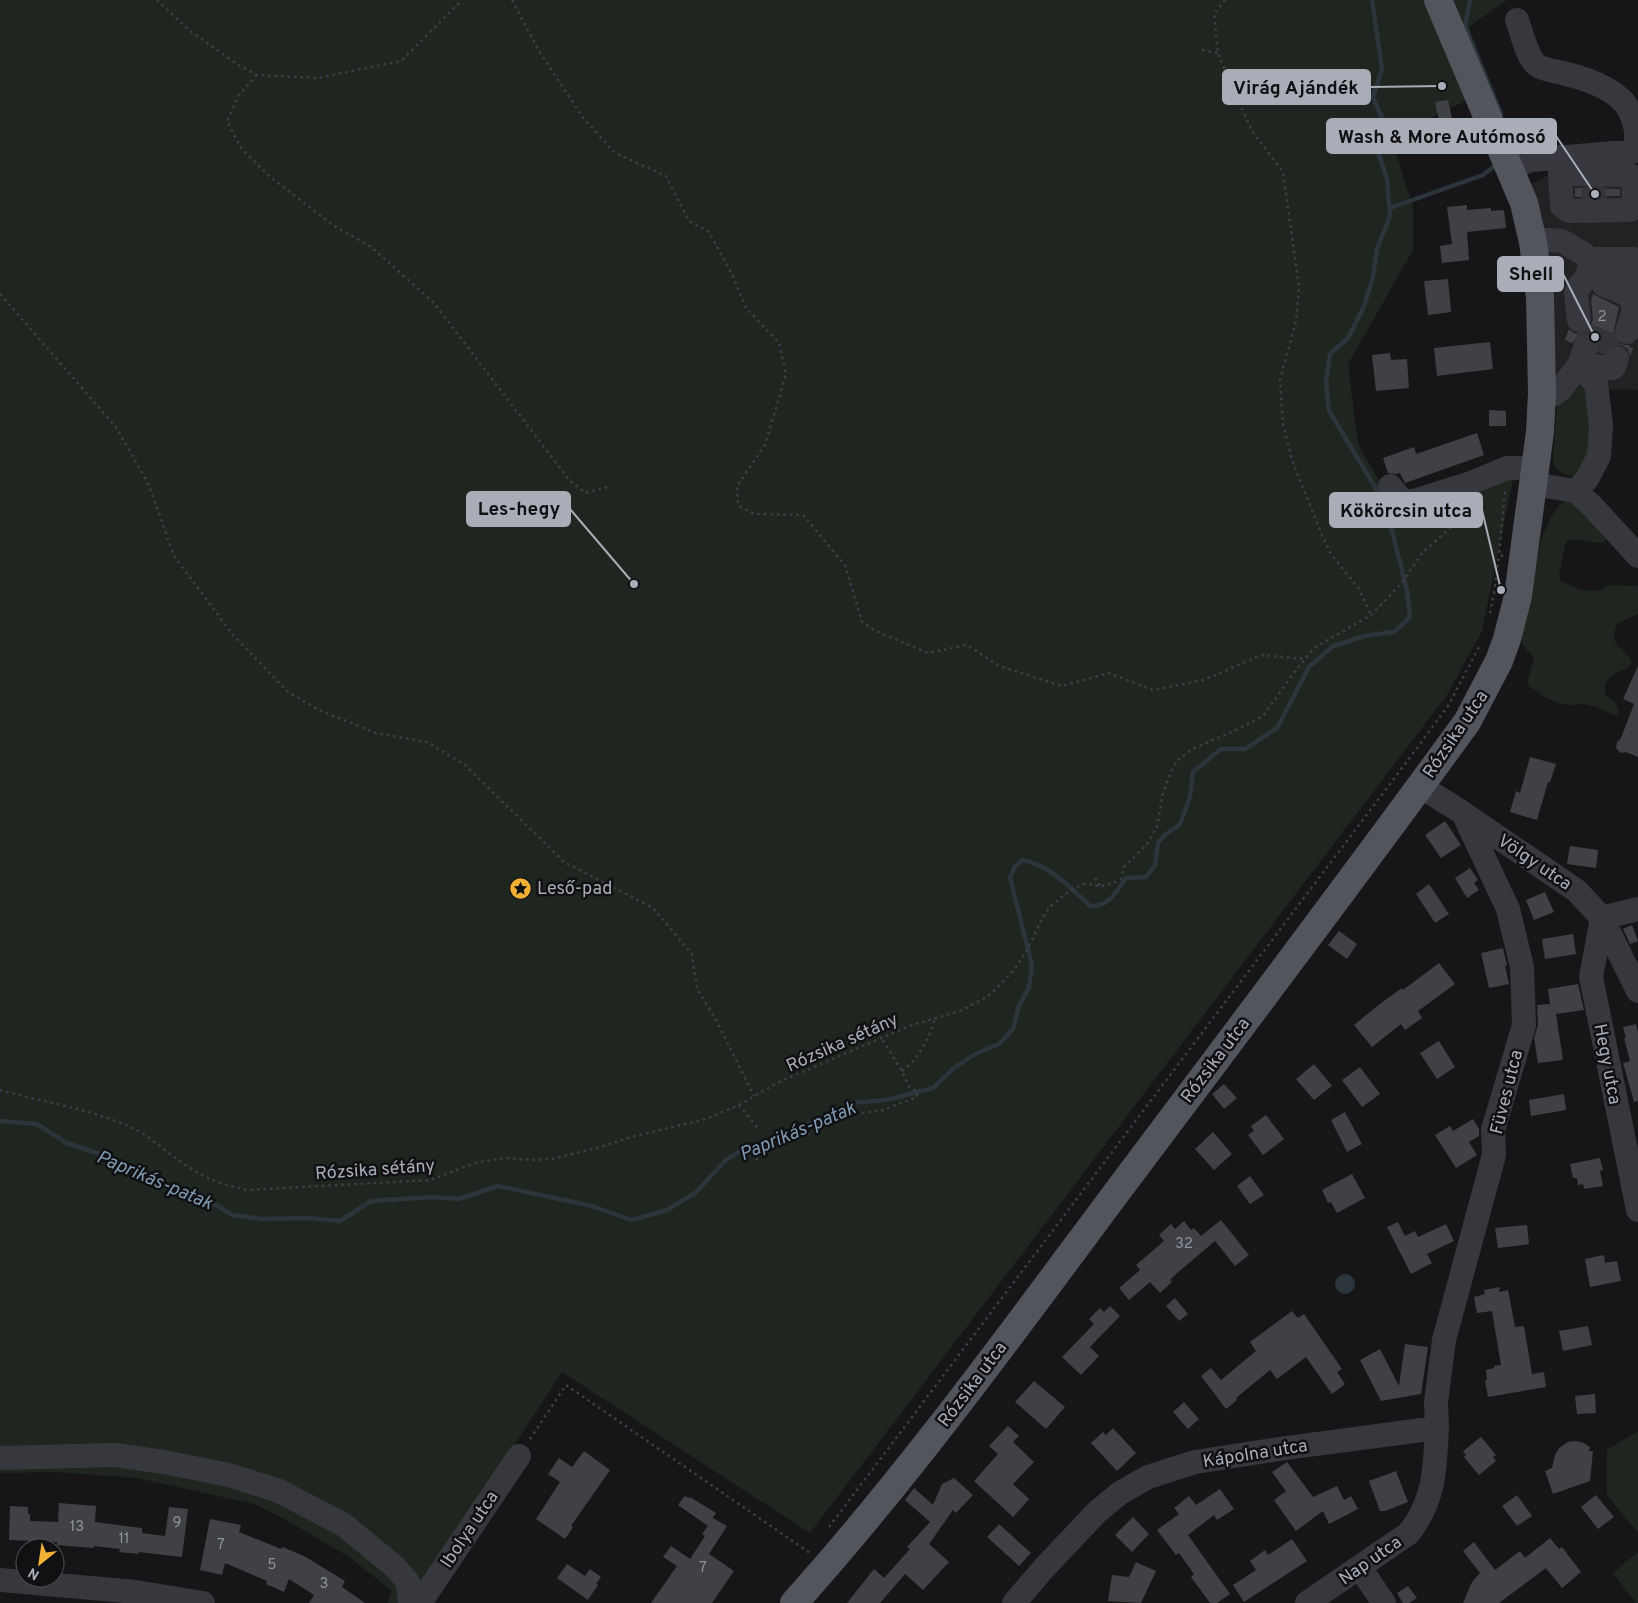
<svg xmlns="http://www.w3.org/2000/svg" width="1638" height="1603" font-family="Overpass,sans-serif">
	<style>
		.built { fill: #222225 }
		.green { fill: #1e261f }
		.water { fill: #2c353c }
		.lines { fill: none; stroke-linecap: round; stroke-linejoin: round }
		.stream { stroke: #2c353c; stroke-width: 4.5 }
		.building { fill: #404145 }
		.minor-tunnel { stroke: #333438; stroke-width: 24; stroke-dasharray: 24 12; stroke-linecap: butt }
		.path { stroke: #3d3f44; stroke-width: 2.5; stroke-dasharray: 2.5 4; stroke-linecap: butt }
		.minor { stroke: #37383d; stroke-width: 24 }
		.major { stroke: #53555c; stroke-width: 28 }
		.labels { text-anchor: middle; stroke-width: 5; stroke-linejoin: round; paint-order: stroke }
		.number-label { font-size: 15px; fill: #8e929b }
		.street-label { font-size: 18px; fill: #a8adb8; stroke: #111113 }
		.poi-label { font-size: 18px; fill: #a8adb8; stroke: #111113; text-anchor: start }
		.water-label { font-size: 19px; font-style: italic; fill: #7f9bb3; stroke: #111113 }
		.leader { fill: none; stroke: #a8adb8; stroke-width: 2 }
		.callout-dot { fill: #a8adb8; stroke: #111113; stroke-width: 2 }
		.callout { fill: #a8adb8; stroke: #a8adb8; stroke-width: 2 }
		.callout-label { font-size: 19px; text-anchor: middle; font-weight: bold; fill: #111 }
	</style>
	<rect width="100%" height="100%" fill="#161618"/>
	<!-- built -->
	<path class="built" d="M1638,167V390L1548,388L1527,186L1551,174Z"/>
	<!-- green -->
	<path class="green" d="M0,0H1507L1470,26L1475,96L1391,138L1413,207V250L1348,364L1358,444L1383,487L1402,509L1514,475L1482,631L1447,695L810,1533L562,1372C511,1450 462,1529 405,1603H387L392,1591L349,1557L286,1520L254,1504L137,1478L54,1472L0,1473Z
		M1574,387C1583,386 1587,391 1591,399L1590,459L1574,476C1562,475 1555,471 1553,459L1557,404Z
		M1569,499L1606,537L1604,543C1590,543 1580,537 1566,541L1559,575L1561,581L1581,590L1599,591L1609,585L1638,586V615H1635L1616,625C1615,629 1614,634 1614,638C1616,649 1629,653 1632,662L1628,668L1614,674L1605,683V694L1617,705L1619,713L1617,716C1607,712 1595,705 1584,704C1580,703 1576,705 1572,705C1555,705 1539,695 1527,683L1534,658C1523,645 1518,645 1524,628L1541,540L1550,518L1560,504Z
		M1638,1431V1533L1607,1495V1450Z
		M1638,1552V1603H1636L1613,1573Z"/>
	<!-- water -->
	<path class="water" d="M1335 1284a10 10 0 1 1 20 0a10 10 0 1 1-20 0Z"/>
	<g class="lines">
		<!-- stream -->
		<path class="stream" d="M1470,0L1465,26L1501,114
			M1390,208L1483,175L1496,165
			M0,1121L37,1124L67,1143L105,1156L166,1187L199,1194L232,1215L261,1219L308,1218L340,1221L371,1201L433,1197L459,1199L498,1186L592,1206L631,1220L667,1210L695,1193L726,1160L746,1148L789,1135L810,1123L852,1103L886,1100L933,1088L954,1068L975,1054L999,1044L1013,1029L1019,1005L1029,988L1032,965L1010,878L1015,866L1023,860C1054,868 1068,886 1090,906C1110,907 1116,891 1126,878L1146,877L1155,865L1158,843L1165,835L1180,824L1190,797L1193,772L1221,749H1245L1277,728L1309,667L1333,646L1365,636L1394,632L1410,617L1407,590L1389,519L1378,492L1329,411L1326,382L1330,354L1348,338L1364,306L1373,277L1377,249L1390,216L1387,179L1376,146L1382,118L1373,97L1382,69L1372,0"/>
	</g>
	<!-- building -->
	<path class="building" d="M1448,100L1455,131L1442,134L1435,102Z
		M1575,188L1620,189V196L1575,197Z
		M1467,205V210L1491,208V211L1504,210L1506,228L1467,232L1469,260L1442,263L1440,246L1452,244L1447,207Z
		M1448,279L1451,312L1428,315L1424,281Z
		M1593,294L1619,307L1614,329V336L1618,343L1624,345H1630L1629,347L1633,348L1630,357L1628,349L1621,345H1614L1608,347L1604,354L1598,352V345L1596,339L1589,335H1582L1576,338L1572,343L1565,340L1569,329L1574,333L1581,334L1587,331L1591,326L1593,318L1591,301Z
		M1490,342L1493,369L1437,376L1434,348Z
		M1390,353L1391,360L1407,359L1409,388L1376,391L1372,355Z
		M1489,410L1506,411V426H1489Z
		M1477,433L1484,455L1405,483L1400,473L1396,474L1388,473L1383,458L1414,447L1416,454Z
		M1638,666V757L1626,752L1621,753L1616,748L1617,742L1621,738L1634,704L1623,699Z
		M1530,757L1556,764L1550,782H1548L1537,820L1510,812L1516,791L1520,793Z
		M1445,821L1461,845L1441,858L1425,835Z
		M1570,846L1598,850L1596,868L1567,864Z
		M1470,868L1478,880L1474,883L1479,890L1467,898L1455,878Z
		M1429,884L1449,914L1435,923L1416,894Z
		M1545,892L1554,912L1534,920L1526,900Z
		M1632,925L1638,941L1630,944L1623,929Z
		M1339,931L1357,944L1347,959L1328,945Z
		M1573,934L1576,954L1545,959L1542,939Z
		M1503,948L1507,965L1505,966L1509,984L1489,988L1481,953Z
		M1439,963L1455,984L1418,1011L1422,1018L1405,1030L1401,1024L1372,1047L1354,1025L1381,1003L1402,988L1403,990Z
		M1578,984L1584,1010L1556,1014L1563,1060L1538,1063L1534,1038L1538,1025L1537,1005L1550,1004L1548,989Z
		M1636,1024L1638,1032V1101L1634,1102L1623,1063L1630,1061L1624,1038H1626L1623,1027Z
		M1439,1041L1455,1067L1437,1079L1420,1053Z
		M1314,1064L1332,1086L1314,1100L1296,1079Z
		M1360,1067L1380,1094L1362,1107L1342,1080Z
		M1224,1084L1237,1098L1224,1109L1212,1094Z
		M1564,1094L1566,1110L1531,1116L1529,1100Z
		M1345,1112L1362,1144L1347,1152L1331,1120Z
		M1266,1115L1284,1139L1263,1155L1248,1135L1254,1131L1251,1126Z
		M1473,1119L1479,1129V1136L1469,1142L1477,1155L1456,1168L1435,1135L1450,1126L1453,1131Z
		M1213,1132L1232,1154L1214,1170L1195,1149Z
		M1600,1158L1603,1170L1600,1171L1603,1186L1584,1189L1583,1184L1578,1185L1577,1178H1573L1570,1164Z
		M1352,1174L1365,1198L1337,1213L1331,1202L1328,1203L1322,1190Z
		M1250,1176L1264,1195L1250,1204L1237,1186Z
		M1221,1220L1249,1255L1235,1266L1215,1241L1176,1274L1170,1280L1172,1282L1160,1293L1150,1282L1129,1300L1119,1288L1140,1270L1136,1265L1164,1241L1159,1235L1171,1224L1175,1229L1184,1221L1191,1230L1194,1228L1201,1236Z
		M1398,1222L1405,1236L1415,1231L1418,1237L1446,1224L1454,1241L1427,1254L1432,1263L1411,1274L1387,1227Z
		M1527,1225L1529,1244L1498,1248L1495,1228Z
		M1604,1255L1605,1263L1617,1261L1621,1281L1590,1287L1585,1259Z
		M1500,1287L1499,1292L1508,1290L1515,1327L1524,1326L1532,1374L1544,1372L1546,1387L1488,1397L1485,1381L1487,1380L1486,1370L1494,1368V1366L1501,1365L1492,1311L1477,1313L1474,1297L1485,1294L1484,1290Z
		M1175,1298L1188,1314L1179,1321L1166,1306Z
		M1110,1306L1120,1316L1090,1347L1099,1356L1081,1375L1062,1357L1094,1324L1089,1319L1100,1308L1104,1312Z
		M1292,1311L1298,1318L1304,1314L1342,1369L1337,1372L1345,1384L1332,1394L1306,1357L1277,1379L1270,1370L1236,1398L1237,1400L1226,1409L1201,1376L1211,1368L1221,1380L1256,1351L1250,1342Z
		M1588,1326L1592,1345L1563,1351L1559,1331Z
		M1405,1344L1428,1347L1421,1394L1381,1401L1360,1360L1380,1349L1399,1386Z
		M1034,1381L1065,1407L1046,1429L1015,1402Z
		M1595,1394L1596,1413L1577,1414L1575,1396Z
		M1184,1402L1199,1419L1188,1429L1173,1412Z
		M1008,1426L1019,1436L1013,1442L1034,1462L1013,1484L1029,1499L1013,1517L974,1481L998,1454L989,1446Z
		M1113,1428L1136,1453L1117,1471L1091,1443L1103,1432L1106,1435Z
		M1481,1437L1496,1455L1493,1457L1496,1461L1479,1475L1464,1457L1466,1455L1463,1451Z
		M1576,1441L1584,1443L1590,1447L1589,1451H1593L1590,1481L1553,1494L1545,1471L1552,1468L1555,1455L1559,1448L1568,1442Z
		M584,1451L610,1470L571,1526L573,1527L565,1539L536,1519L560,1482L548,1474L559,1458L572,1467Z
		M1287,1462L1313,1497L1337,1486L1344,1500L1351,1496L1358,1509L1329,1524L1323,1511L1296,1531L1274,1500L1286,1491L1272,1472Z
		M1396,1471L1408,1502L1385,1511H1380L1369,1481Z
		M954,1478L973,1495L956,1513L953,1510L929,1544L949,1562L923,1590L905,1574L880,1603H847L874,1569L884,1578L910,1549L907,1547L930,1522L905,1500L914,1488L933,1505L942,1484Z
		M1220,1489L1234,1509L1217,1520L1214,1515L1188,1535L1230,1594L1217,1603H1210L1191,1577L1194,1574L1179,1553L1176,1555L1157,1530L1179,1514L1174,1508L1189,1496L1196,1505Z
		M1517,1495L1532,1516L1517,1526L1502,1506Z
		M1596,1495L1614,1517L1598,1529L1581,1507Z
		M685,1496L689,1498L690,1497L716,1513L709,1524L713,1518L727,1526L709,1554L734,1571L712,1603H651L677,1566L663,1557L671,1546L690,1559L705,1536L702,1534L708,1526L678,1505Z
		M59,1503L96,1506L95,1522L142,1528V1533L165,1536L169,1507L188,1509L182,1557L139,1552V1554L119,1552L120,1549L94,1546V1548L57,1545V1542L9,1540L10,1506L28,1507V1514H30V1521L58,1522Z
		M1133,1517L1149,1534L1132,1552L1115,1535Z
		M210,1519L241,1525L239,1532L281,1549L282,1547L304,1556L345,1581L342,1587L365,1603H309L314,1595L289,1579L284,1592L266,1584L267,1581L225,1563L222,1575L200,1570Z
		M999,1524L1031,1553L1019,1566L987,1537Z
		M1550,1538L1559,1549L1562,1547L1581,1572L1562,1588L1546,1568L1499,1603H1463L1472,1582L1480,1573L1463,1551L1474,1542L1495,1570L1520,1551L1525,1558Z
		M1292,1539L1307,1561L1244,1602L1233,1585L1256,1570L1250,1561L1265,1550L1268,1555Z
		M1136,1562L1156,1571L1141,1603L1108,1601L1112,1575L1129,1577Z
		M567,1564L585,1576L590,1569L601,1577L596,1584L598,1585L588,1600L557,1578Z
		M1408,1586L1417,1598L1409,1603H1403L1397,1593Z"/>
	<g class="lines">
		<!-- minor-tunnel -->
		<path class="minor-tunnel" d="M1594,187V201
			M1585,348L1596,317
			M1603,354L1610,332"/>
		<!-- path -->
		<path class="path" d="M157,0L189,30L240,66L257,75L318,78L401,61L462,0
			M512,0L539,51L584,119L615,153L666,176L689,221L709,232L733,276L746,308L779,343L786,374L765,445L737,486L738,505L754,514L803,515L845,565L862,622L876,631L928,653L967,645L999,666L1062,686L1109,673L1153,690L1204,680L1261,655L1305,659
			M1225,0L1214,14L1218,53L1224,68L1252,131L1283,172L1299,287L1296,321L1280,380L1283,424L1292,460L1322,535L1331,554L1359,589L1371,615
			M1202,50L1218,53
			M257,75L239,95L227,121L241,148L269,176L334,226L370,246L434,303L570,481L586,493L611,486
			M0,294L116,427L148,483L174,556L233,635L288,692L319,710L376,733L427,742L465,765L564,862L653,908L692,954L697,989L716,1020L754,1096
			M1503,556L1499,555L1505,490
			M1494,593L1499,555
			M1490,613L1494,593L1498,592
			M1095,878L1100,886
			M902,1071C919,1058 929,1039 935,1018
			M0,1090C43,1102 87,1108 128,1126C143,1132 156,1143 169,1153C196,1174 214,1183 247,1190L431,1180L475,1163L504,1158L535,1160L552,1159L600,1147L635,1136L706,1119L739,1105L777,1083L909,1026L960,1011L983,999L993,992L1014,970L1025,954L1044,915L1051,906L1069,891L1086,883C1101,888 1107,886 1121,879L1124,867L1147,844L1157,827L1163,793L1171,771L1177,761L1192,749L1241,728L1264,715L1292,675L1314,648L1371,615L1401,584L1422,553L1456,523L1461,516L1466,504
			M739,1105L760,1131
			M756,1160L769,1148L792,1141L855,1114L883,1110L917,1097V1092L909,1087L902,1071L882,1039
			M530,1439L566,1385L810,1553
			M829,1527L1399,772L1448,706L1479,647"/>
		<!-- minor -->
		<path class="minor" d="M1517,20C1522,33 1527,58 1537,65C1543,70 1555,71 1563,73C1588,79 1626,91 1633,119C1637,132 1638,139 1632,152
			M1559,157L1562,206L1569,211L1630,210L1634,205L1633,181L1630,175L1561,174
			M1510,168L1531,160L1638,151
			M1533,242L1549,240L1562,241L1584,254L1588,259L1590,266L1586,279L1578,287L1576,293L1579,320
			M1587,276L1626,284L1629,283L1634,273V259H1597L1589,261
			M1604,285C1620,291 1638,295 1632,316C1630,322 1628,326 1627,332
			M1579,365L1611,368L1614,367L1617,358
			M1542,393L1554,394L1560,390L1579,365
			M1533,484L1576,491L1592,506L1638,556
			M1390,486L1401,499L1411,502L1468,484L1507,468H1535
			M1576,491L1587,479L1599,456L1601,425L1596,384L1579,365L1585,348
			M1420,786L1463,813L1508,909L1522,967L1524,1025L1493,1130L1494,1155L1444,1340L1436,1402L1437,1428
			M1464,814L1577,891L1602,918L1638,991
			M1638,909L1602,918L1591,977L1638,1210
			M0,1458L115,1455L164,1462L229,1475L279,1491L344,1525L395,1567L408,1582L410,1603
			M1360,1568L1384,1603
			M0,1580L136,1592L203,1603
			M420,1603L519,1456
			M1014,1603L1044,1568L1097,1512L1120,1493L1148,1477L1195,1462L1286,1448L1437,1428C1435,1467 1435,1500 1409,1533L1307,1603"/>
		<!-- major -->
		<path class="major" d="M794,1603C908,1476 1009,1337 1111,1200C1230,1041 1350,883 1467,722L1499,661L1507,639L1518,596L1540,432L1542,393L1540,297L1533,242L1524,203L1438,0"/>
	</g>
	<!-- icons -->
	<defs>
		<symbol id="sight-disc" viewBox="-11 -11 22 22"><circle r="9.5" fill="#f2b134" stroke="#111113"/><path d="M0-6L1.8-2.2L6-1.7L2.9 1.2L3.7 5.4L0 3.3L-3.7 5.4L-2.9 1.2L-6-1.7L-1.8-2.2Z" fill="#111"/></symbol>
	</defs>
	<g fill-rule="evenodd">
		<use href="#sight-disc" x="508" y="876" width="25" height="25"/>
	</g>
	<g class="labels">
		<!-- number labels -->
		<g class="number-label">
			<text x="1602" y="321">2</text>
			<text x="1184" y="1248">32</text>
			<text x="177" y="1527">9</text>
			<text x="77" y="1531">13</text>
			<text x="124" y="1543">11</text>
			<text x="221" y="1549">7</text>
			<text x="272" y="1569">5</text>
			<text x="703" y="1572">7</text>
			<text x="324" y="1588">3</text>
		</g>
		<!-- street labels -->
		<g class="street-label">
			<text transform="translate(1455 734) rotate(-56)" y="6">Rózsika utca</text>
			<text transform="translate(1535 862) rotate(34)" y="6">Völgy utca</text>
			<text transform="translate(842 1042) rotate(-24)" y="6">Rózsika sétány</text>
			<text transform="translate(1215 1060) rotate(-53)" y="6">Rózsika utca</text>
			<text transform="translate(1608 1064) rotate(79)" y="6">Hegy utca</text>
			<text transform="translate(1506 1092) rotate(-76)" y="6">Füves utca</text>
			<text transform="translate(375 1169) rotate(-4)" y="6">Rózsika sétány</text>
			<text transform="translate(972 1384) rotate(-53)" y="6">Rózsika utca</text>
			<text transform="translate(1255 1453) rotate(-9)" y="6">Kápolna utca</text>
			<text transform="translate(469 1529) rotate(-56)" y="6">Ibolya utca</text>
			<text transform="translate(1370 1560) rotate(-35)" y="6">Nap utca</text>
		</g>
		<!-- poi labels -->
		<g class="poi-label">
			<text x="537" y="894">Leső-pad</text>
		</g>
		<!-- water labels -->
		<g class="water-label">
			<text transform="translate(797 1130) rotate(-23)" y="7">Paprikás-patak</text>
			<text transform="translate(155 1179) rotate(23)" y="7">Paprikás-patak</text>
		</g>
	</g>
	<!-- callouts -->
	<path class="leader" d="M1442 86L1370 87M1595 194L1556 136M1595 337L1563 274M634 584L570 509M1501 590L1482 510"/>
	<g class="callout-dot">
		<circle cx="1442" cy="86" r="5"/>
		<circle cx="1595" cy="194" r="5"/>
		<circle cx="1595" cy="337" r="5"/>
		<circle cx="634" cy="584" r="5"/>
		<circle cx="1501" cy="590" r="5"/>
	</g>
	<g class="callout">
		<rect x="1223" y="70" width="147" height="34" rx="5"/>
		<rect x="1327" y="119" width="229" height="34" rx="5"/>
		<rect x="1498" y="257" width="65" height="34" rx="5"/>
		<rect x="467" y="492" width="103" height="34" rx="5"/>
		<rect x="1330" y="493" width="152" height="34" rx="5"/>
	</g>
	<g class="callout-label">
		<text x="1296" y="94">Virág Ajándék</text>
		<text x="1442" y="143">Wash &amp; More Autómosó</text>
		<text x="1531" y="280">Shell</text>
		<text x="519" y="515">Les-hegy</text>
		<text x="1406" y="517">Kökörcsin utca</text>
	</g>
	<!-- north arrow -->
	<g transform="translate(40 1563) rotate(210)"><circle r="24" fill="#111113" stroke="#4d4f55"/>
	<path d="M0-4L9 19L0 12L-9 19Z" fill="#f2b134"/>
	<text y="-8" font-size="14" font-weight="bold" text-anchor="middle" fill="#a8adb8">N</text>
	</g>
</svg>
